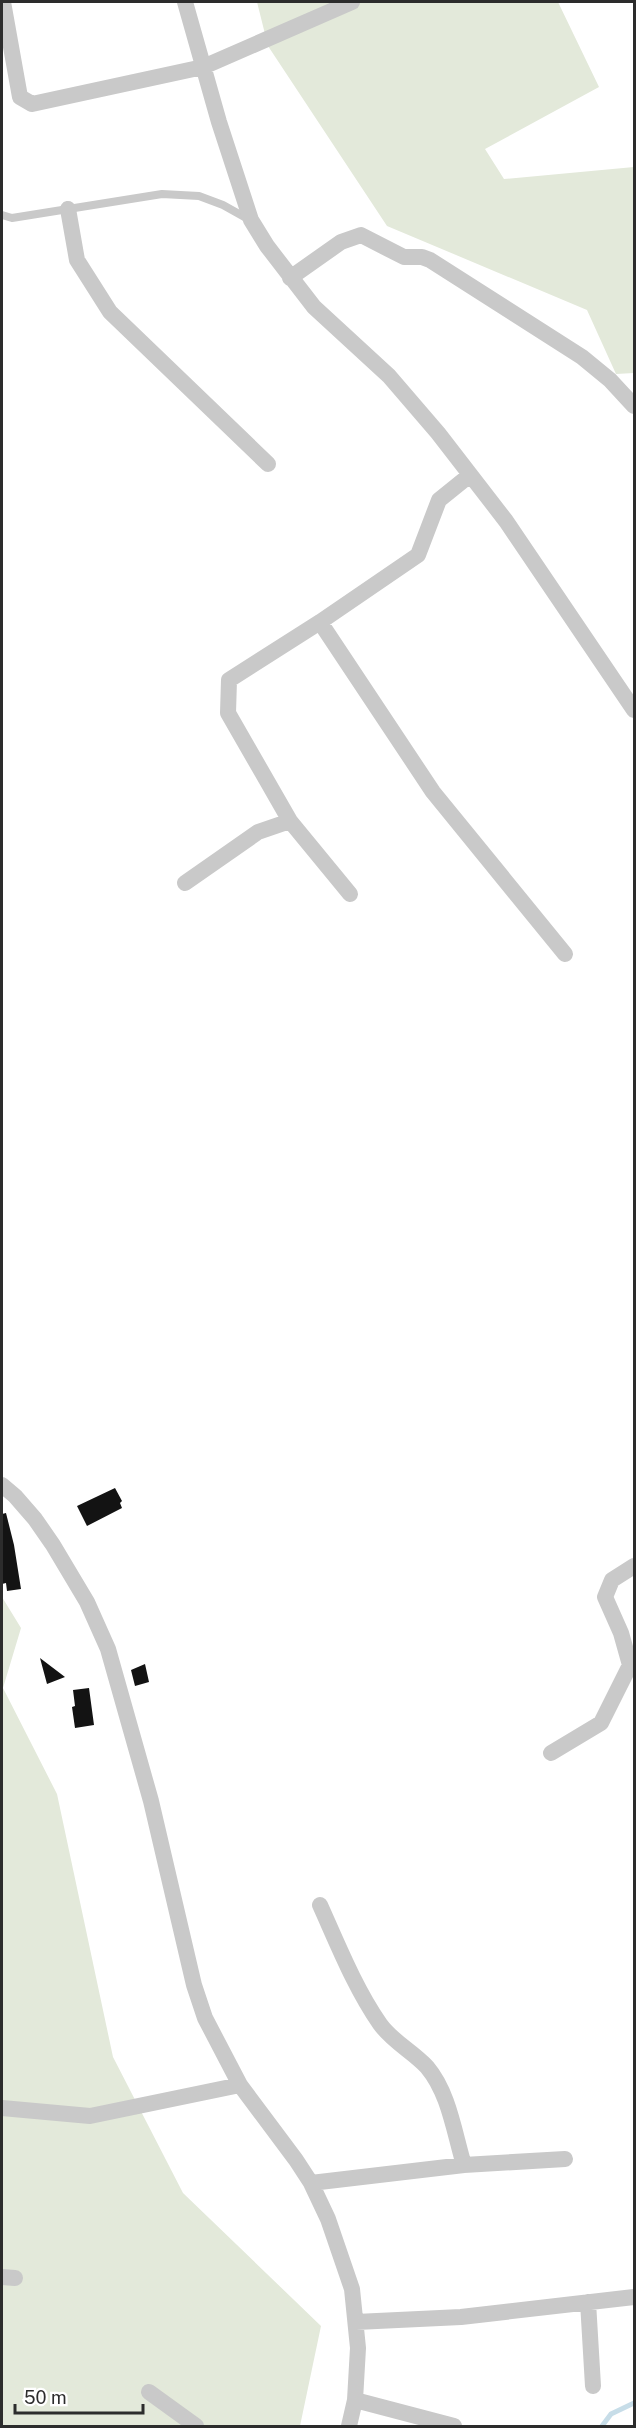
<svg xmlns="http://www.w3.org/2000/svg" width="636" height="2428" font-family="'Public Sans',sans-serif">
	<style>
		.green { fill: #e3e9da }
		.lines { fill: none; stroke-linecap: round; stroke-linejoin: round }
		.stream { stroke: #c7dde8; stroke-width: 5 }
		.building { fill: #131313 }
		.lane { stroke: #c9c9c9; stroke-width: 8 }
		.street { stroke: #c9c9c9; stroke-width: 16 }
	</style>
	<rect width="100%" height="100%" fill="#fff"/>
	<!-- green -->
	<path class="green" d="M257,2H558L599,87L485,149L504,179L634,167V373L616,374L587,310L387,226L268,46Z
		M2,1597L21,1628L3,1688L57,1794L113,2057L183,2193L321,2326L300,2426H2Z"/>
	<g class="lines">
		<!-- stream -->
		<path class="stream" d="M602,2426L611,2414L634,2403"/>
	</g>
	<!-- building -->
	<path class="building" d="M115,1488L122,1501L120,1503L122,1508L87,1526L77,1506Z
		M6,1513L14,1545L21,1589L7,1591L6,1583L2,1584V1514Z
		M40,1658L65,1677L47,1684Z
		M145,1664L149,1682L135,1686L131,1670Z
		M89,1688L94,1725L75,1728L72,1707L75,1706L73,1690Z"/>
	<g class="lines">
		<!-- lane -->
		<path class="lane" d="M2,215L12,218L162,194L199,196L223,205L248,219"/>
		<!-- street -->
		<path class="street" d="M3,2L20,97L32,104L203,67L352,2
			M185,2L219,122L251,220L267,246L314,307L389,376L438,433L506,521L634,710
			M68,209L77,260L110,312L268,464
			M290,278L341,242L361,235L404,257H422L430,260L582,357L610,380L634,406
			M320,622L433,792L565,954
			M290,821L228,713L229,680L320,622L418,555L439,500L470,475
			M185,883L258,832L290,821L350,894
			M2,1485L15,1496L35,1519L53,1545L87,1602L108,1649L151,1801L194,1985L205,2018L240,2085L296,2160L311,2183L328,2219L352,2289L358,2348L355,2400L349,2426
			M551,1753L601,1723L630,1665L621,1633L605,1597L612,1580L634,1566
			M320,1905C338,1945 355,1988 380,2024C393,2042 412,2051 427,2067C449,2093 454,2132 464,2165
			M2,2108L90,2116L240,2085
			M311,2183L464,2165L565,2159
			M2,2277L15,2278
			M588,2302L593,2386
			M356,2322L461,2317L634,2297
			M149,2392L196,2426
			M355,2400L454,2426"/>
	</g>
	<!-- border -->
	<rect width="636" height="2428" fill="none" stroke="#2c2c2c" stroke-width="6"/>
	<!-- scale -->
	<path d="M15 2404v9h128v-9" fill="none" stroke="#2c2c2c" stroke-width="3"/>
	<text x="24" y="2404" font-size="18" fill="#2c2c2c" stroke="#ffffff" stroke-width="4.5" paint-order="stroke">50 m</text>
</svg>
